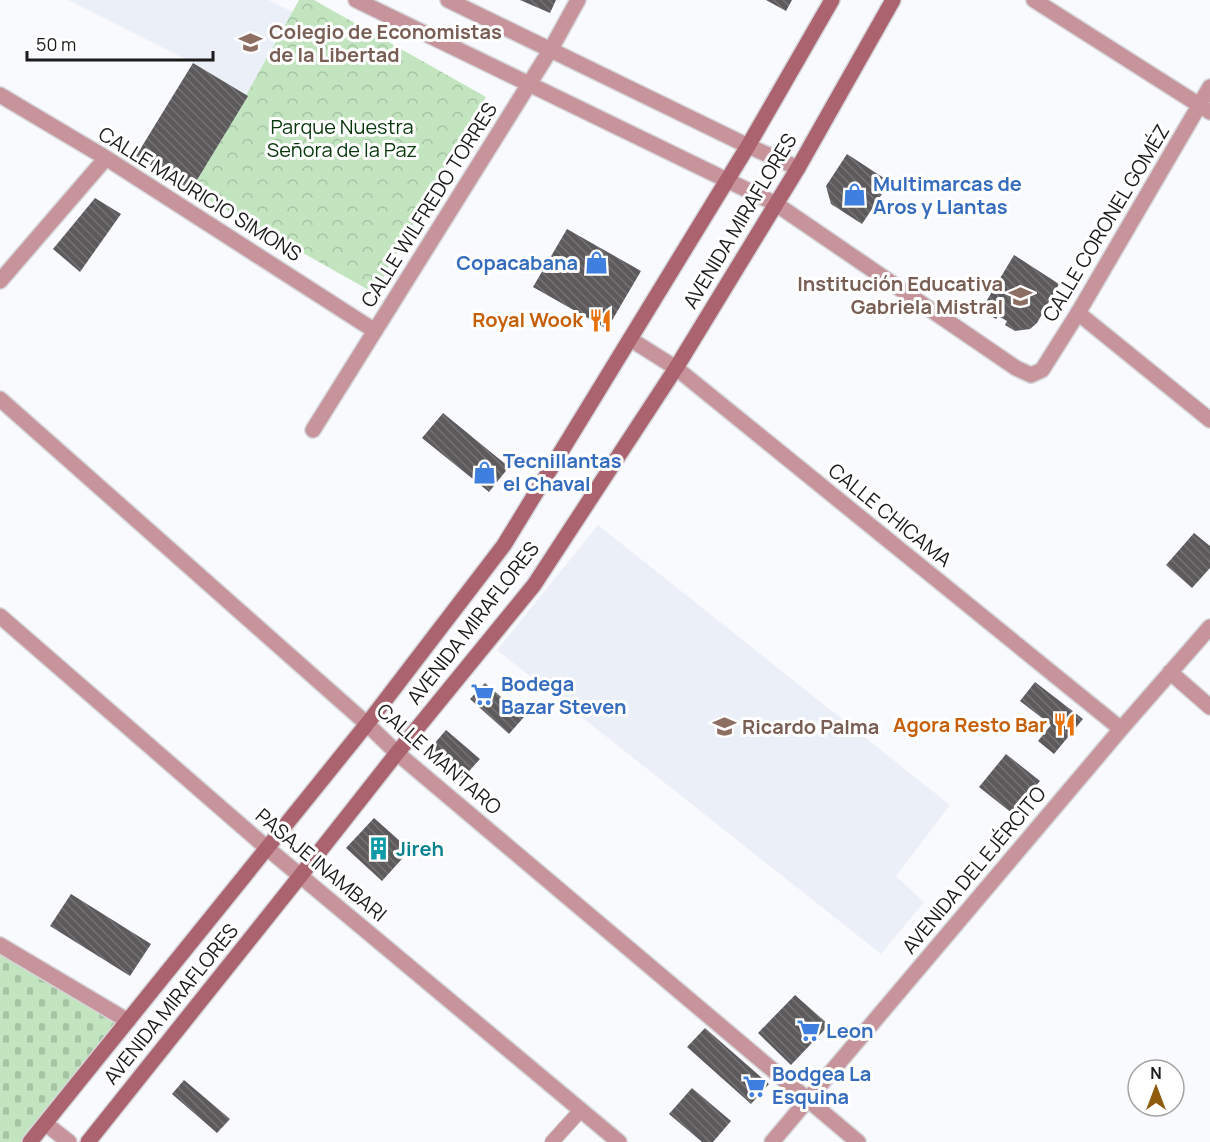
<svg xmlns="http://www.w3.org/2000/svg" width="1210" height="1142" font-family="Manrope,sans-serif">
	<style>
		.built { fill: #ebeff8 }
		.cemetery { fill: url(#cemetery-stones) }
		.park { fill: url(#park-crowns) }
		.building { fill: url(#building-back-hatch) }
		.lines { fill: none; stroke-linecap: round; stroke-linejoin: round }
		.service-casing { stroke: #d5d6d9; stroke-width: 16 }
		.pedestrian-casing { stroke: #d5d6d9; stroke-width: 18 }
		.minor-casing { stroke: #d5d6d9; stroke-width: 18 }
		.tertiary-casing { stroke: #d5d6d9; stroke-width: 18 }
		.secondary-casing { stroke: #d5d6d9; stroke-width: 18 }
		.service { stroke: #c7949c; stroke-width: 14 }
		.pedestrian { stroke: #c7949c; stroke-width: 15 }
		.minor { stroke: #c7949c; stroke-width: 15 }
		.tertiary { stroke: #c7949c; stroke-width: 15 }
		.secondary { stroke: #aa636f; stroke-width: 15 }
		.labels { text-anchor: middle; stroke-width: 6; stroke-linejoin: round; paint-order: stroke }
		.education-label { font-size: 20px; font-weight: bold; fill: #785e54; stroke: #fff; text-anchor: start }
		.park-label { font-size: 20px; fill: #09370c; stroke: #fff }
		.shop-label { font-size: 20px; font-weight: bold; fill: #366cbe; stroke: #fff; text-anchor: start }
		.street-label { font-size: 20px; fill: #1b1b1c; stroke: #fff }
		.food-label { font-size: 20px; font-weight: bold; fill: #c56008; stroke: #fff; text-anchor: end }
		.culture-label { font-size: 20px; font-weight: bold; fill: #0d838f; stroke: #fff; text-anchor: start }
	</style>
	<defs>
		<pattern id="cemetery-stones" width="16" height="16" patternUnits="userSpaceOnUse" patternTransform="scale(1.5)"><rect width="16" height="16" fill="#c2e5c0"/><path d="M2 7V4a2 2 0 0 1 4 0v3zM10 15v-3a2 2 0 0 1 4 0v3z" fill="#a6c4a4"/></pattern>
		<pattern id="park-crowns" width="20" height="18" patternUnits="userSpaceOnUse" patternTransform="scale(1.5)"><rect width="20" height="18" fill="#c2e5c0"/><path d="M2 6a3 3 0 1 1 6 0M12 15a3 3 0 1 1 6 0" fill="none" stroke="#a6c4a4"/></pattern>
		<pattern id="building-back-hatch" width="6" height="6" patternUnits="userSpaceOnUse" patternTransform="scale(1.5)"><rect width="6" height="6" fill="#5d5a5c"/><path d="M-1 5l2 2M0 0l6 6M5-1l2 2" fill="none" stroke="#747274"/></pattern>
	</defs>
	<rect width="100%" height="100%" fill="#f9fafd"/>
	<!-- built -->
	<path class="built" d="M68,0H269L297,14L248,96L193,63Z
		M598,525L950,805L896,876L924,902L881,954L497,650Z"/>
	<!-- cemetery -->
	<path class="cemetery" d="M0,945L128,1021L26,1142H0Z"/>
	<!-- park -->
	<path class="park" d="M299,0H314L486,97L374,293L191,190L223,137Z"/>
	<!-- building -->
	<path class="building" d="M520,0H556L550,13Z
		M766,0H792L786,11Z
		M193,63L248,96L191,190L136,156Z
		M847,154L890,182L862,224L831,204L826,186Z
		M95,198L121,214L80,272L53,249Z
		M567,229L641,271L607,329L533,287Z
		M1014,255L1059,284L1037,323L1030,329L1015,331L1005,325L1007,321L998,316L996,319L981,310Z
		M443,413L509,467L489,492L422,438Z
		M1194,533L1210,546V568L1192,588L1166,565Z
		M1035,682L1083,719L1054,754L1038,741L1051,725L1020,701Z
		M485,683L524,717L509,734L470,699Z
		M446,730L480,759L462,779L428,751Z
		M1006,754L1040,781L1013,814L979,787Z
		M374,818L410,850L382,881L346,848Z
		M71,894L151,944L130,976L50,926Z
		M795,995L829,1025L791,1065L758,1033Z
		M705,1028L769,1084L751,1104L687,1047Z
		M184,1080L230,1119L217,1133L172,1094Z
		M692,1088L731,1121L713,1142H702L669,1114Z"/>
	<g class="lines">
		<defs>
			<path id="service" d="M552,1142L581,1110"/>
			<path id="pedestrian" d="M1078,313L1210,420"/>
			<path id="minor" d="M1034,0L1210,112
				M0,95L106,158L375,331
				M776,204L1016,368L1031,375L1042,370L1078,313L1210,87
				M0,281L106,158
				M630,339L676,368L1121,729
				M0,399L367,724L397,753L858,1142
				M313,430L551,49L578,0
				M0,616L267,848L619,1142
				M1170,672L1210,707
				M0,945L128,1021
				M46,1124L69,1142
				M772,1142L1121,729L1210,627"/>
			<path id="tertiary" d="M356,0L776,204
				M448,0L748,146L798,168"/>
			<path id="secondary" d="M30,1142L367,724L504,545L748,146L832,0
				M88,1142L301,875L397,753L534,585L676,368L798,168L893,0"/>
		</defs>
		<!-- service casing -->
		<use href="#service" class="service-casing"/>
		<!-- pedestrian casing -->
		<use href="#pedestrian" class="pedestrian-casing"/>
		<!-- minor casing -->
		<use href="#minor" class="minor-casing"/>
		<!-- tertiary casing -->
		<use href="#tertiary" class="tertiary-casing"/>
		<!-- secondary casing -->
		<use href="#secondary" class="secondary-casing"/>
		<!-- service -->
		<use href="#service" class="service"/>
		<!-- pedestrian -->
		<use href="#pedestrian" class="pedestrian"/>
		<!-- minor -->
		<use href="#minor" class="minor"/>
		<!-- tertiary -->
		<use href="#tertiary" class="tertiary"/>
		<!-- secondary -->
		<use href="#secondary" class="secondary"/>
	</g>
	<!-- icons -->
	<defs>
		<symbol id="school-bare" viewBox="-9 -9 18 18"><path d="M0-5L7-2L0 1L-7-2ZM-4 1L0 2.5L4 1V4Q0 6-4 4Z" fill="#8d6e63" stroke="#fff" stroke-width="2.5" paint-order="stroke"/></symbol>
		<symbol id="shop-bare" viewBox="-9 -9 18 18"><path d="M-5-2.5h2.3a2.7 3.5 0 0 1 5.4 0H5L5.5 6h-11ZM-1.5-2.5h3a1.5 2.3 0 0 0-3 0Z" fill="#3f7fe0" stroke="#fff" stroke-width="2.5" paint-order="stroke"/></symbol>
		<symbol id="restaurant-bare" viewBox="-9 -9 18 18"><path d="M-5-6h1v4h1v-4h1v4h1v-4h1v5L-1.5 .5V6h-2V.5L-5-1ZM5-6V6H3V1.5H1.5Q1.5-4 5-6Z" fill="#e8710a" stroke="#fff" stroke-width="2.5" paint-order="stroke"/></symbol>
		<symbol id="supermarket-bare" viewBox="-9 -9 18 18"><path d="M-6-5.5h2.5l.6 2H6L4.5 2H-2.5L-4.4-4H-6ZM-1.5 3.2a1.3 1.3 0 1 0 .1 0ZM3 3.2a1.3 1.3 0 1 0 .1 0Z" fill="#3f7fe0" stroke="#fff" stroke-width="2.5" paint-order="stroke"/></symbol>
		<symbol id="building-bare" viewBox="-9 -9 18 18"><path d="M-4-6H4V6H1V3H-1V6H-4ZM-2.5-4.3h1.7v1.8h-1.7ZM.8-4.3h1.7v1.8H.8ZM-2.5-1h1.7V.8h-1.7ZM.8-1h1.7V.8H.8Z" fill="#0f9aa8" stroke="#fff" stroke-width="2.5" paint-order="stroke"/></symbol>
	</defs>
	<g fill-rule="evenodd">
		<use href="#school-bare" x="234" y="26" width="33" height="33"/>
		<use href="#shop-bare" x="838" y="178" width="33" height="33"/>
		<use href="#shop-bare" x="580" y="246" width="33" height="33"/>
		<use href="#school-bare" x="1004" y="280" width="33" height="33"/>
		<use href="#restaurant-bare" x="584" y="304" width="33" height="33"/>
		<use href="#shop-bare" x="468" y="456" width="33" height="33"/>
		<use href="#supermarket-bare" x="466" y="678" width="33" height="33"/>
		<use href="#restaurant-bare" x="1048" y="708" width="33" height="33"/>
		<use href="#school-bare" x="708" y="710" width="33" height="33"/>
		<use href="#building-bare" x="362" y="832" width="33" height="33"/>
		<use href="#supermarket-bare" x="792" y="1014" width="33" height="33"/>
		<use href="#supermarket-bare" x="738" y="1070" width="33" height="33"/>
	</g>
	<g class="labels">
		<!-- education labels -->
		<g class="education-label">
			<text x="269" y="39">Colegio de Economistas<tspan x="269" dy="23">de la Libertad</tspan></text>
			<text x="1003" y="291" text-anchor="end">Institución Educativa<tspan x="1003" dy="23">Gabriela Mistral</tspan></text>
			<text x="742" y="734">Ricardo Palma</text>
		</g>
		<!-- park labels -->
		<g class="park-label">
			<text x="342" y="134">Parque Nuestra<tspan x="342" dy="23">Señora de la Paz</tspan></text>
		</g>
		<!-- shop labels -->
		<g class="shop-label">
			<text x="873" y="191">Multimarcas de<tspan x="873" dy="23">Aros y Llantas</tspan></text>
			<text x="578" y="270" text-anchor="end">Copacabana</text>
			<text x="503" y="468">Tecnillantas<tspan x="503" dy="23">el Chaval</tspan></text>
			<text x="501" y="691">Bodega<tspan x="501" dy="23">Bazar Steven</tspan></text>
			<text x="826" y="1038">Leon</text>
			<text x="772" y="1081">Bodgea La<tspan x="772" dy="23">Esquina</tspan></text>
		</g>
		<!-- street labels -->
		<g class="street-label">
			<text transform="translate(200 194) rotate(32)" y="7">CALLE MAURICIO SIMONS</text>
			<text transform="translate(429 205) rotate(-58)" y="7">CALLE WILFREDO TORRES</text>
			<text transform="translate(740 221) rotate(-59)" y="7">AVENIDA MIRAFLORES</text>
			<text transform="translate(1106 223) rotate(-59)" y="7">CALLE CORONEL GOMÉZ</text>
			<text transform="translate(890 515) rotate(39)" y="7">CALLE CHICAMA</text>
			<text transform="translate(473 623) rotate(-52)" y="7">AVENIDA MIRAFLORES</text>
			<text transform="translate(439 759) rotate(41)" y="7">CALLE MANTARO</text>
			<text transform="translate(321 865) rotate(40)" y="7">PASAJE INAMBARI</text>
			<text transform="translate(974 870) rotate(-50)" y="7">AVENIDA DEL EJÉRCITO</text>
			<text transform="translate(171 1004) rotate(-51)" y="7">AVENIDA MIRAFLORES</text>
		</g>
		<!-- food labels -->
		<g class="food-label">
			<text x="583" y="327">Royal Wook</text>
			<text x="1047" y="732">Agora Resto Bar</text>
		</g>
		<!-- culture labels -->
		<g class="culture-label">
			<text x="396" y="856">Jireh</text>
		</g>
	</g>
	<!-- north arrow -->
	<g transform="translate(1156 1088)"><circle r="28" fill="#ffffff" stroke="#a4a4a4" stroke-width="1.5"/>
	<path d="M0-4.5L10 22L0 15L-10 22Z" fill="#8f5b0c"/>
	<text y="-9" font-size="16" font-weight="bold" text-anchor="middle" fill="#1b1b1c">N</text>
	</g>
	<!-- scale -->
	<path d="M27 51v9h186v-9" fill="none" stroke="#1b1b1c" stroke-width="3"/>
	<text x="36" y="51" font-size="18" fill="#1b1b1c" stroke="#ffffff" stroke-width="4.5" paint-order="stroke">50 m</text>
</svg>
